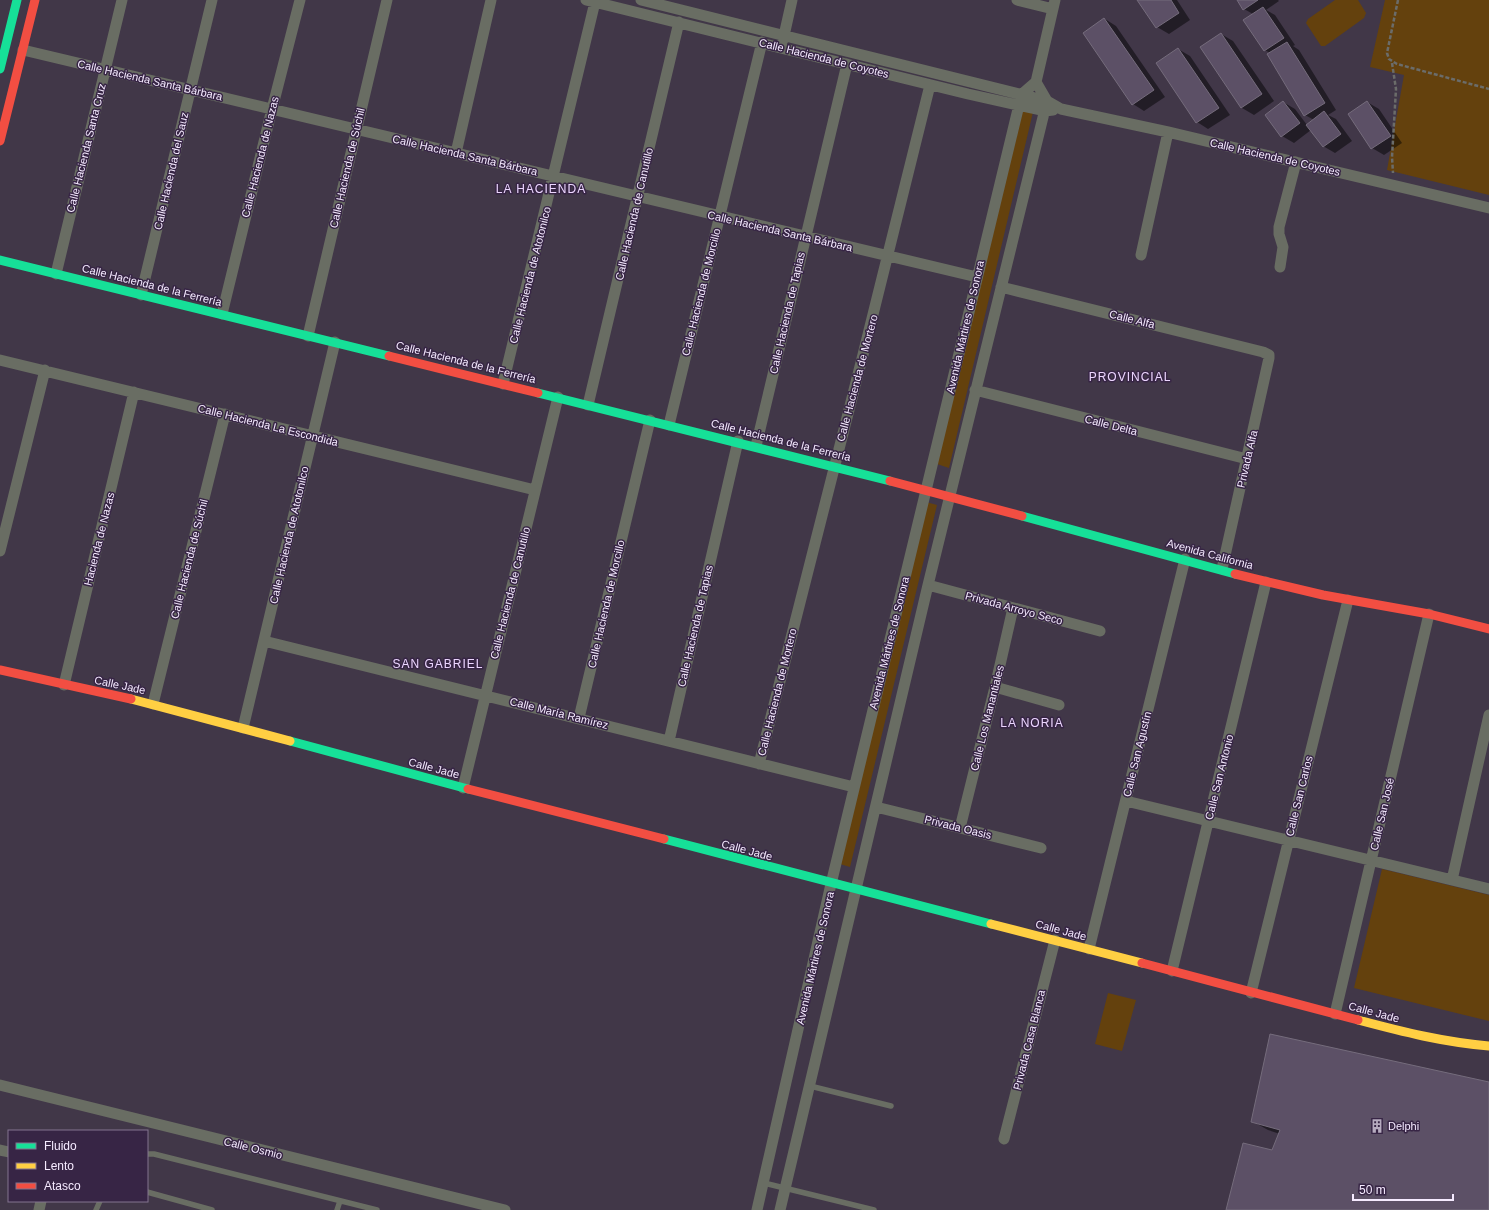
<svg xmlns="http://www.w3.org/2000/svg" width="1489" height="1210" font-family="Arial,sans-serif">
	<style>
		.green { fill: #64410d }
		.shadow { fill: #0007 }
		.building { fill: #5c5066; stroke: #756c7c }
		.lines { fill: none; stroke-linecap: round; stroke-linejoin: round }
		.path { stroke: #6b6c6a; stroke-width: 2.5; stroke-dasharray: 4 2; stroke-linecap: butt }
		.lane { stroke: #696d63; stroke-width: 5.5 }
		.street { stroke: #696d63; stroke-width: 11 }
		.fast { stroke: #16e098; stroke-width: 9 }
		.slow { stroke: #ffcf43; stroke-width: 9 }
		.jam { stroke: #f24e42; stroke-width: 9 }
		.labels { text-anchor: middle; stroke-width: 3; stroke-linejoin: round; paint-order: stroke }
		.street-label { font-size: 11px; fill: #f5eaff; stroke: #372545 }
		.poi-label { font-size: 11px; fill: #f5eaff; stroke: #372545; text-anchor: start }
		.neighbourhood-label { font-size: 12px; letter-spacing: 1px; fill: #ecd6ff; stroke: #372545 }
	</style>
	<rect width="100%" height="100%" fill="#413748"/>
	<!-- green -->
	<path class="green" d="M1335,0H1358L1366,13L1364,18L1325,46H1321L1306,23L1308,19Z
		M1385,0H1489V195L1387,170L1404,75L1370,67Z
		M1023,110L1033,112L949,468L937,464Z
		M926,502L937,505L850,867L840,864Z
		M1382,869L1489,895V1021L1354,988Z
		M1108,993L1136,1000L1122,1051L1095,1044Z"/>
	<!-- shadow -->
	<path class="shadow" d="M1139,0H1177L1190,20L1169,34L1157,27Z
		M1238,0H1278L1279,1L1266,10L1275,15L1295,45L1293,46L1299,50L1336,110L1328,115L1336,119L1352,141L1335,153L1323,146L1311,130L1294,143L1282,136L1283,102L1295,109L1307,125L1314,120L1305,115L1270,53L1265,50L1253,14L1244,9Z
		M1105,19L1116,26L1165,97L1144,111L1133,104Z
		M1221,34L1233,41L1274,101L1254,115L1242,108L1201,47Z
		M1178,49L1190,56L1230,115L1208,129L1197,122Z
		M1367,102L1379,109L1402,143L1384,155L1372,148Z
		M1489,1083V1210H1227L1273,1152L1280,1134L1268,1130L1252,1121Z"/>
	<!-- building -->
	<path class="building" d="M1137,0H1171L1179,13L1156,28Z
		M1237,0H1258L1243,10Z
		M1263,7L1284,38L1264,51L1243,20Z
		M1104,18L1154,90L1132,105L1083,33Z
		M1221,33L1262,94L1241,108L1200,47Z
		M1287,42L1325,103L1304,116L1267,54Z
		M1178,48L1219,108L1196,123L1156,63Z
		M1283,101L1300,123L1281,137L1265,115Z
		M1367,101L1391,136L1371,149L1348,114Z
		M1324,111L1341,134L1323,147L1306,125Z
		M1270,1034L1489,1082V1210H1226L1243,1143L1272,1150L1280,1130L1251,1122Z"/>
	<g class="lines">
		<!-- path -->
		<path class="path" d="M1398,0L1387,53L1389,59L1397,64L1489,89
			M1392,63L1396,89L1392,157L1393,173"/>
		<!-- lane -->
		<path class="lane" d="M810,1086L891,1106
			M147,1154H154L377,1210
			M764,1183L874,1210
			M147,1192L212,1210
			M96,1210L100,1201
			M337,1210L340,1201"/>
		<!-- street -->
		<path class="street" d="M586,0L968,94L1045,111L1053,110
			M641,0L1047,101L1061,109L1168,132L1489,208
			M1017,0L1053,9
			M783,40L792,0
			M23,50L977,277
			M456,153L491,0
			M1141,255L1168,132
			M1280,267L1283,247L1279,234V227L1296,162
			M56,274L122,0
			M1001,287L1263,352L1269,355V358L1222,569
			M141,295L212,0
			M222,314L272,109L300,0
			M308,336L387,0
			M0,360L535,490
			M503,384L595,2
			M975,390L1247,459
			M588,405L679,22
			M669,425L762,42
			M756,446L847,64
			M0,551L45,370
			M928,585L1100,631
			M264,641L854,787
			M64,685L134,392
			M995,687L1059,705
			M153,704L225,414
			M579,718L650,420
			M243,728L335,342
			M669,741L738,441
			M759,764C816,537 875,312 930,85
			M463,788L558,397
			M1126,801L1489,889
			M876,807L1041,848
			M960,828L995,687L1013,608
			M1452,880L1489,715
			M1089,949L1185,559
			M1172,971L1266,582
			M1251,993L1348,600
			M1335,1014L1429,614
			M0,1085L505,1210
			M1004,1139L1055,940
			M0,1150L9,1152
			M39,1210L41,1201
			M757,1210L831,884L1019,105L1021,95L1036,82L1055,0
			M780,1210L928,585L1047,101L1036,82"/>
		<!-- fast -->
		<path class="fast" d="M0,69L17,0
			M0,260L389,356
			M538,393L890,481
			M1022,516L1235,574
			M290,741L468,789
			M664,839L991,924"/>
		<!-- slow -->
		<path class="slow" d="M131,699L290,741
			M991,924L1142,963
			M1358,1020C1403,1032 1443,1042 1489,1046"/>
		<!-- jam -->
		<path class="jam" d="M0,141L35,0
			M389,356L538,393
			M890,481L1022,516
			M1235,574L1323,595L1429,614L1489,629
			M0,670L131,699
			M468,789L664,839
			M1142,963L1358,1020"/>
	</g>
	<!-- icons -->
	<defs>
		<symbol id="building-bare" viewBox="-9 -9 18 18"><path d="M-4-6H4V6H1V3H-1V6H-4ZM-2.5-4.3h1.7v1.8h-1.7ZM.8-4.3h1.7v1.8H.8ZM-2.5-1h1.7V.8h-1.7ZM.8-1h1.7V.8H.8Z" fill="#b6abbf" stroke="#372545" stroke-width="2.5" paint-order="stroke"/></symbol>
	</defs>
	<g fill-rule="evenodd">
		<use href="#building-bare" x="1367" y="1116" width="20" height="20"/>
	</g>
	<g class="labels">
		<!-- street labels -->
		<g class="street-label">
			<text transform="translate(824 58) rotate(14)" y="4">Calle Hacienda de Coyotes</text>
			<text transform="translate(150 80) rotate(13)" y="4">Calle Hacienda Santa Bárbara</text>
			<text transform="translate(86 148) rotate(-76)" y="4">Calle Hacienda Santa Cruz</text>
			<text transform="translate(465 155) rotate(13)" y="4">Calle Hacienda Santa Bárbara</text>
			<text transform="translate(260 157) rotate(-76)" y="4">Calle Hacienda de Nazas</text>
			<text transform="translate(1275 157) rotate(13)" y="4">Calle Hacienda de Coyotes</text>
			<text transform="translate(347 168) rotate(-77)" y="4">Calle Hacienda de Súchil</text>
			<text transform="translate(171 171) rotate(-77)" y="4">Calle Hacienda del Sauz</text>
			<text transform="translate(634 214) rotate(-77)" y="4">Calle Hacienda de Canutillo</text>
			<text transform="translate(780 231) rotate(13)" y="4">Calle Hacienda Santa Bárbara</text>
			<text transform="translate(530 275) rotate(-76)" y="4">Calle Hacienda de Atotonilco</text>
			<text transform="translate(152 285) rotate(14)" y="4">Calle Hacienda de la Ferrería</text>
			<text transform="translate(701 292) rotate(-76)" y="4">Calle Hacienda de Morcillo</text>
			<text transform="translate(787 313) rotate(-77)" y="4">Calle Hacienda de Tapias</text>
			<text transform="translate(1132 319) rotate(14)" y="4">Calle Alfa</text>
			<text transform="translate(965 327) rotate(-77)" y="4">Avenida Mártires de Sonora</text>
			<text transform="translate(466 362) rotate(14)" y="4">Calle Hacienda de la Ferrería</text>
			<text transform="translate(857 378) rotate(-75)" y="4">Calle Hacienda de Mortero</text>
			<text transform="translate(268 425) rotate(14)" y="4">Calle Hacienda La Escondida</text>
			<text transform="translate(1111 425) rotate(14)" y="4">Calle Delta</text>
			<text transform="translate(781 440) rotate(14)" y="4">Calle Hacienda de la Ferrería</text>
			<text transform="translate(1247 459) rotate(-77)" y="4">Privada Alfa</text>
			<text transform="translate(289 535) rotate(-77)" y="4">Calle Hacienda de Atotonilco</text>
			<text transform="translate(99 539) rotate(-76)" y="4">Hacienda de Nazas</text>
			<text transform="translate(1210 554) rotate(15)" y="4">Avenida California</text>
			<text transform="translate(189 559) rotate(-76)" y="4">Calle Hacienda de Súchil</text>
			<text transform="translate(510 593) rotate(-76)" y="4">Calle Hacienda de Canutillo</text>
			<text transform="translate(606 604) rotate(-77)" y="4">Calle Hacienda de Morcillo</text>
			<text transform="translate(1014 608) rotate(15)" y="4">Privada Arroyo Seco</text>
			<text transform="translate(695 626) rotate(-77)" y="4">Calle Hacienda de Tapias</text>
			<text transform="translate(889 643) rotate(-76)" y="4">Avenida Mártires de Sonora</text>
			<text transform="translate(120 685) rotate(12)" y="4">Calle Jade</text>
			<text transform="translate(777 692) rotate(-76)" y="4">Calle Hacienda de Mortero</text>
			<text transform="translate(559 713) rotate(14)" y="4">Calle María Ramírez</text>
			<text transform="translate(987 718) rotate(-76)" y="4">Calle Los Manantiales</text>
			<text transform="translate(1137 754) rotate(-76)" y="4">Calle San Agustín</text>
			<text transform="translate(434 768) rotate(15)" y="4">Calle Jade</text>
			<text transform="translate(1219 777) rotate(-76)" y="4">Calle San Antonio</text>
			<text transform="translate(1299 796) rotate(-76)" y="4">Calle San Carlos</text>
			<text transform="translate(1382 814) rotate(-77)" y="4">Calle San José</text>
			<text transform="translate(958 827) rotate(14)" y="4">Privada Oasis</text>
			<text transform="translate(747 850) rotate(15)" y="4">Calle Jade</text>
			<text transform="translate(1061 930) rotate(15)" y="4">Calle Jade</text>
			<text transform="translate(815 958) rotate(-77)" y="4">Avenida Mártires de Sonora</text>
			<text transform="translate(1374 1012) rotate(15)" y="4">Calle Jade</text>
			<text transform="translate(1029 1040) rotate(-76)" y="4">Privada Casa Blanca</text>
			<text transform="translate(253 1148) rotate(14)" y="4">Calle Osmio</text>
		</g>
		<!-- poi labels -->
		<g class="poi-label">
			<text x="1388" y="1130">Delphi</text>
		</g>
		<!-- neighbourhood labels -->
		<g class="neighbourhood-label">
			<text x="541" y="193">LA HACIENDA</text>
			<text x="1130" y="381">PROVINCIAL</text>
			<text x="438" y="668">SAN GABRIEL</text>
			<text x="1032" y="727">LA NORIA</text>
		</g>
	</g>
	<!-- legend -->
	<rect x="8" y="1130" width="140" height="72" fill="#372545" stroke="#83748f"/>
	<rect x="16" y="1143" width="20" height="6" fill="#16e098" stroke="#83748f"/>
	<text x="44" y="1150" font-size="12" fill="#f5eaff">Fluido</text>
	<rect x="16" y="1163" width="20" height="6" fill="#ffcf43" stroke="#83748f"/>
	<text x="44" y="1170" font-size="12" fill="#f5eaff">Lento</text>
	<rect x="16" y="1183" width="20" height="6" fill="#f24e42" stroke="#83748f"/>
	<text x="44" y="1190" font-size="12" fill="#f5eaff">Atasco</text>
	<!-- scale -->
	<path d="M1353 1194v6h100v-6" fill="none" stroke="#f5eaff" stroke-width="2"/>
	<text x="1359" y="1194" font-size="12" fill="#f5eaff" stroke="#372545" stroke-width="3" paint-order="stroke">50 m</text>
</svg>
